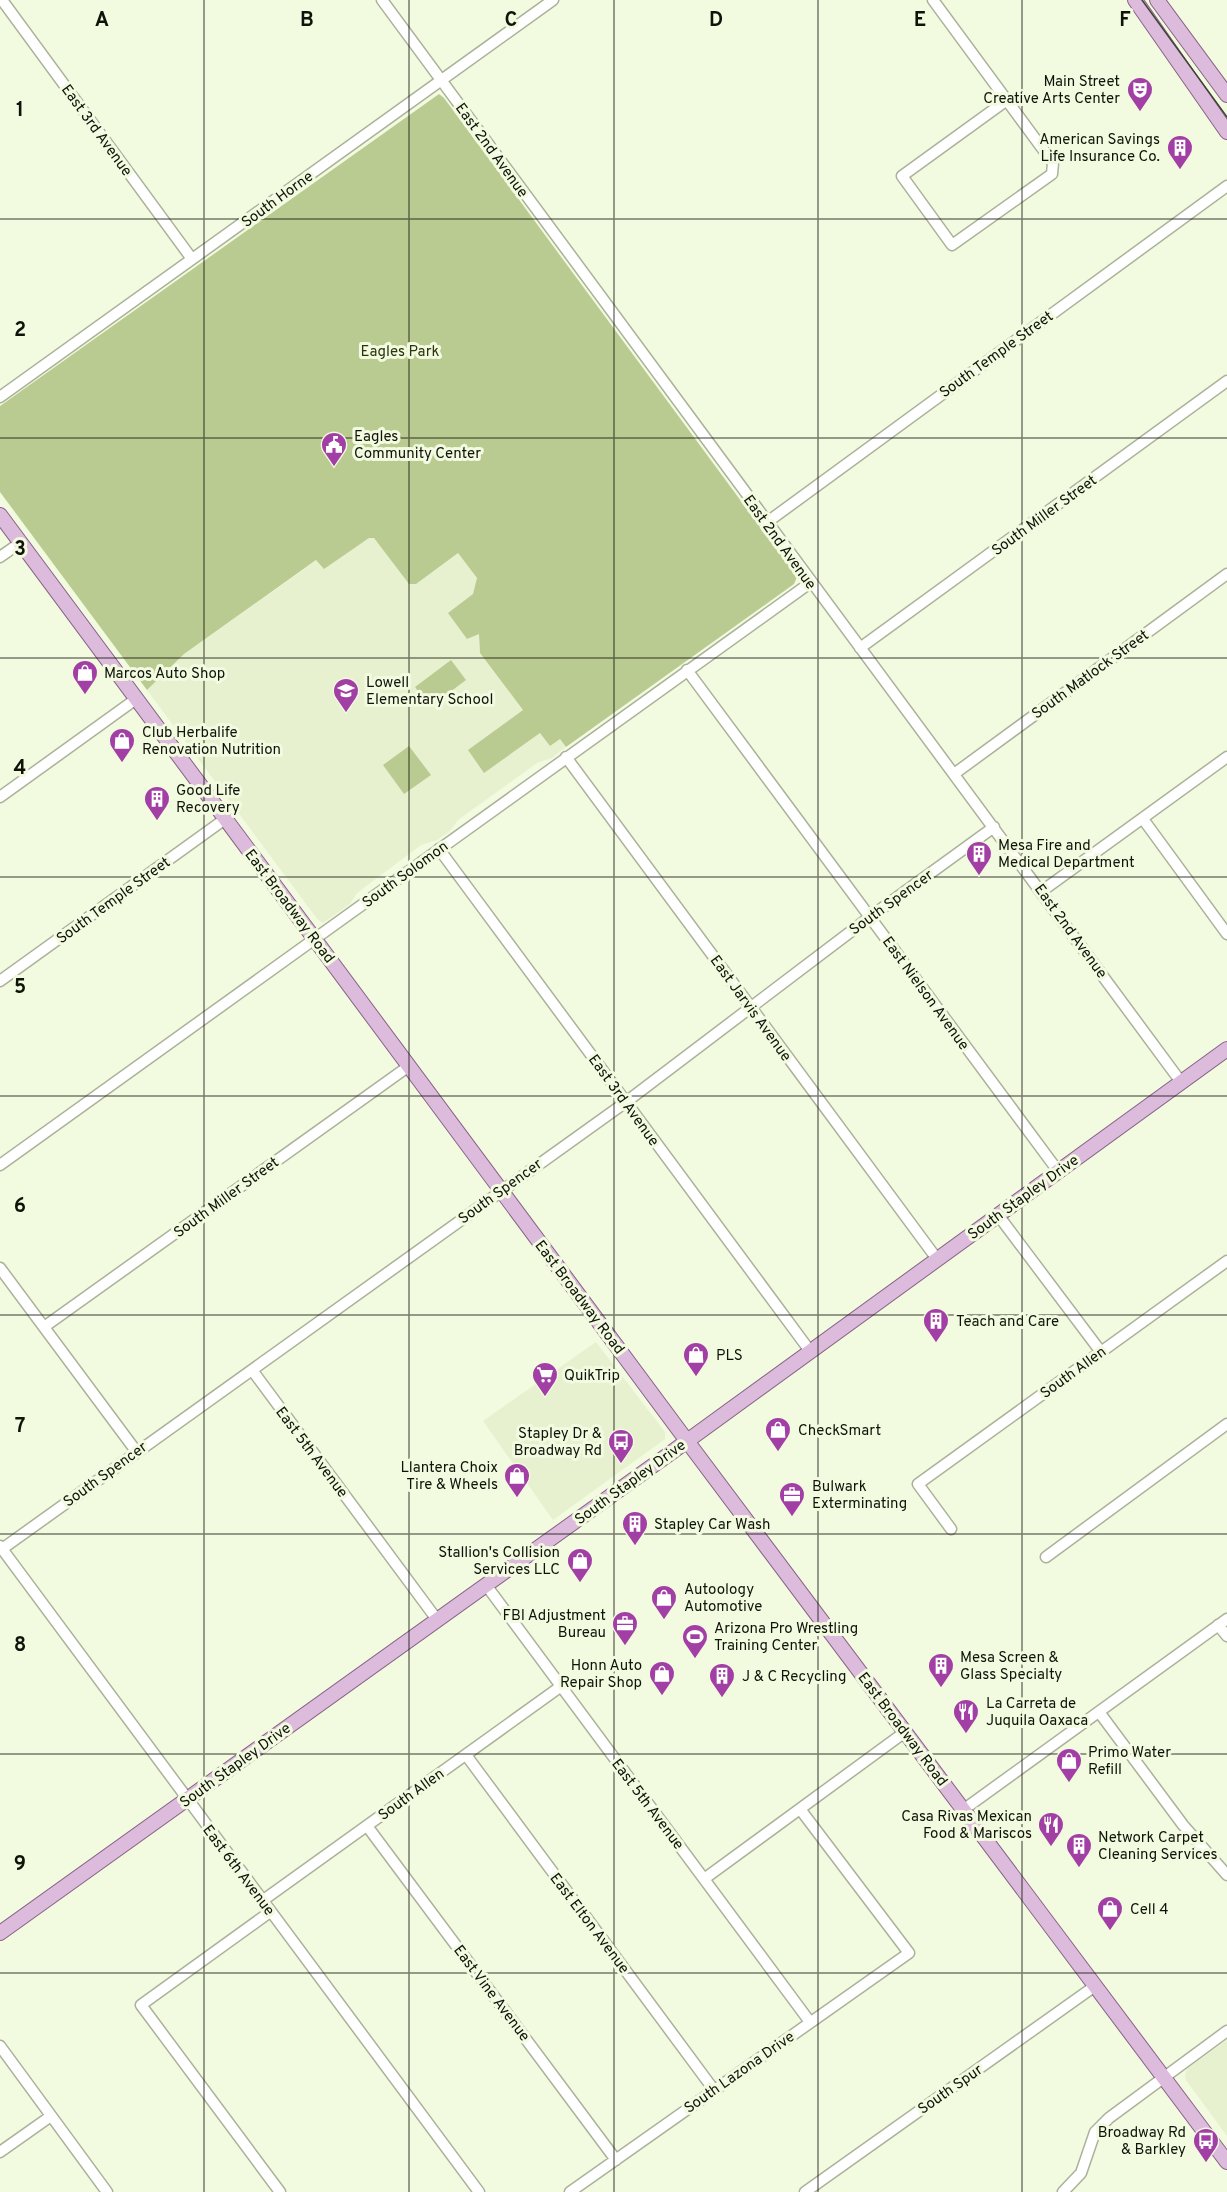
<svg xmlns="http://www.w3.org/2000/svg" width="1227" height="2192" font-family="Overpass,sans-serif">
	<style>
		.built { fill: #e7f1d0 }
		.green { fill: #bacb91 }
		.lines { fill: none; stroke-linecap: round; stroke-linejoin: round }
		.minor-casing { stroke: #aab29a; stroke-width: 13 }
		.major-casing { stroke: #876385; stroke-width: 16 }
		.minor { stroke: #fff; stroke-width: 10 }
		.major { stroke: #dbd; stroke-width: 14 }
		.tram { stroke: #3f4337; stroke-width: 1.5 }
		.grid { fill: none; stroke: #10130a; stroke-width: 1.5; stroke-opacity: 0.55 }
		.labels { text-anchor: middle; stroke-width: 6; stroke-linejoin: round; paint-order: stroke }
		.poi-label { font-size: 15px; fill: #10130a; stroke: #f2fae0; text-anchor: start }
		.street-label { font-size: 15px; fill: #10130a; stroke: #f2fae0 }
		.park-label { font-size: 15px; fill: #2b340d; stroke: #f2fae0 }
		.grid-label { font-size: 20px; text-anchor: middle; font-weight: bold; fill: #10130a; stroke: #f2fae0; stroke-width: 6; stroke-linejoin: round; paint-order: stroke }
	</style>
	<rect width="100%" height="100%" fill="#f2fae0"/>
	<!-- built -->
	<path class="built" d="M369,538H374L409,584L458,553L477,578L474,594L478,606L480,653L550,746L560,739L566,747L552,758L537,763L458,820L449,832L437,840L421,845L357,893L350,904L323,923L318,920L147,690L184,654L317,560L323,568Z
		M596,1342L665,1432V1439L553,1520L483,1421Z
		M1227,2040V2136L1186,2080L1185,2074L1188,2068Z"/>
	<!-- green -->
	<path class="green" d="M439,94L444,98L797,577L794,584L566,747L560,739L550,746L540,733L484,773L468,750L523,710L480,653L479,634L467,639L448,613L473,594L477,578L458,553L416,584H409L374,538H369L324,569L316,560L184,654L147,690L0,492V406Z
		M451,660L466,680L430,707L415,687Z
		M409,746L431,775L404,794L383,765Z"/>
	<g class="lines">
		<defs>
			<path id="minor" d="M2,0L192,259
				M382,0L1181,1082
				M933,0C973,54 1013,108 1053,163L1052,174L952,245L902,176L1007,100
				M0,397L553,0
				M766,523L1227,186
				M0,557L20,543
				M860,648L1227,381
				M687,670L1058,1171
				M566,757L937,1259
				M954,774L1227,574
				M0,797L136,699
				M1143,819L1227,934
				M439,849L810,1351
				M1042,891L1227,757
				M0,981L225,819
				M0,1165L810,583
				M998,1215L1101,1352
				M0,1268L136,1451
				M44,1327L409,1066
				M252,1370L438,1621
				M951,1529L918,1484L1227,1261
				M0,1546L479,2192
				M2,1549L626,1102L870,917L994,827
				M1046,1557L1227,1424
				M486,1585L810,2022
				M1218,1625L1227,1636
				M1099,1712L1183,1825L1227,1875
				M466,1755L714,2090
				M963,1810L1227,1619
				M367,1826L616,2160
				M704,1879L905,1732
				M262,1901L560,1687
				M270,1912L141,2005L280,2192
				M0,2046L107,2192
				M0,2152L51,2116
				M570,2192L909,1953L800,1809
				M805,2192L1095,1986
				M1063,2192L1081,2173L1095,2132L1109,2118L1227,2031"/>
			<path id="major" d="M1135,0L1227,132
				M1157,0L1227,95
				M0,515L687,1441L1227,2162
				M0,1933L672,1452L1227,1049"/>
		</defs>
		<!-- minor casing -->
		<use href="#minor" class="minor-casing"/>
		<!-- major casing -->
		<use href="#major" class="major-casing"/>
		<!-- minor -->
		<use href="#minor" class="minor"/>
		<!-- major -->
		<use href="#major" class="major"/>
		<!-- tram -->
		<path class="tram" d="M1142,0L1227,117"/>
	</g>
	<!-- grid -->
	<path class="grid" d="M204,0V2192M409,0V2192M614,0V2192M818,0V2192M1022,0V2192M0,219H1227M0,438H1227M0,658H1227M0,877H1227M0,1096H1227M0,1315H1227M0,1534H1227M0,1754H1227M0,1973H1227"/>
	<!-- icons -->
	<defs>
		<symbol id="theatre-pin" viewBox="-11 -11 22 30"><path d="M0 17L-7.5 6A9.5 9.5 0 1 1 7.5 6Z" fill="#a23fa5" stroke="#f2fae0"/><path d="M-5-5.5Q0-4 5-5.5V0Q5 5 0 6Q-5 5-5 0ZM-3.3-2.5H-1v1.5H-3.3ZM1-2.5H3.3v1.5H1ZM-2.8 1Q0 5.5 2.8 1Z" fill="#fff"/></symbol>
		<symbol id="building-pin" viewBox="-11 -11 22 30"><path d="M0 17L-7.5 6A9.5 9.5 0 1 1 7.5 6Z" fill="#a23fa5" stroke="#f2fae0"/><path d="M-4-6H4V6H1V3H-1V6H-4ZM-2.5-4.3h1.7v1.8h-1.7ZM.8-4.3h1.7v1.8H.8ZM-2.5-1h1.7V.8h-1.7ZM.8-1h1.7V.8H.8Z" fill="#fff"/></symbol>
		<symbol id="civic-pin" viewBox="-11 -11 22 30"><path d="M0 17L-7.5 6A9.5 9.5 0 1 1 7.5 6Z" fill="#a23fa5" stroke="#f2fae0"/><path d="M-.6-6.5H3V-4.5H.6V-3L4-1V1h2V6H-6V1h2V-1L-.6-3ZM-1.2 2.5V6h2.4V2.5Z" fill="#fff"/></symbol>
		<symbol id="shop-pin" viewBox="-11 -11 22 30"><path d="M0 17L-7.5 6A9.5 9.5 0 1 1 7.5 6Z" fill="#a23fa5" stroke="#f2fae0"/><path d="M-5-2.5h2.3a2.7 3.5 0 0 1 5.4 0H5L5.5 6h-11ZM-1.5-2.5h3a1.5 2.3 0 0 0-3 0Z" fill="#fff"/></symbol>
		<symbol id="school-pin" viewBox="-11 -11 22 30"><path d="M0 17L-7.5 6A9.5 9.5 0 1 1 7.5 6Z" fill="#a23fa5" stroke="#f2fae0"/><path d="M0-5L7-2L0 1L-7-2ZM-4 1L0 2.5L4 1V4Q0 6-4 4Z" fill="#fff"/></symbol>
		<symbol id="supermarket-pin" viewBox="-11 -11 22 30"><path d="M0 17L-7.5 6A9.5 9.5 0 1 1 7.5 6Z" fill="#a23fa5" stroke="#f2fae0"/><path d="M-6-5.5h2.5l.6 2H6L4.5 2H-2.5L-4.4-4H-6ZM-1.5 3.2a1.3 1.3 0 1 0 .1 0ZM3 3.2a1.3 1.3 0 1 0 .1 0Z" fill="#fff"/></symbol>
		<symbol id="bus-pin" viewBox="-11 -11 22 30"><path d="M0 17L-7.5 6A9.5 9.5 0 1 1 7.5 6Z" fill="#a23fa5" stroke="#f2fae0"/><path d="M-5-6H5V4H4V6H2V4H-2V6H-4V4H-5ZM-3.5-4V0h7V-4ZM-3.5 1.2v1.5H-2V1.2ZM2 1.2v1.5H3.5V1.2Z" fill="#fff"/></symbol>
		<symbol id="office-pin" viewBox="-11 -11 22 30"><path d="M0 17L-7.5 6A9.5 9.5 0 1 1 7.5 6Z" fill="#a23fa5" stroke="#f2fae0"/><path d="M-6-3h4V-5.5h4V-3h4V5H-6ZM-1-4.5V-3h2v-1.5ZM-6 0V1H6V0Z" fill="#fff"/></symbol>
		<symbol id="stadium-pin" viewBox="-11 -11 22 30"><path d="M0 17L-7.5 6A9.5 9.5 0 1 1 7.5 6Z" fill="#a23fa5" stroke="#f2fae0"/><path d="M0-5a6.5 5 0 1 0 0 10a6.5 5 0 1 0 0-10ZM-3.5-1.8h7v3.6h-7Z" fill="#fff"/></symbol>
		<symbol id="restaurant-pin" viewBox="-11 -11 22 30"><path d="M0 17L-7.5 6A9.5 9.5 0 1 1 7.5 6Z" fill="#a23fa5" stroke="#f2fae0"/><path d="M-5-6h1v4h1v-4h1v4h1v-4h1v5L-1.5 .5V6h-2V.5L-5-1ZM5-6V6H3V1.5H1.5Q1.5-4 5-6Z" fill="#fff"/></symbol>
	</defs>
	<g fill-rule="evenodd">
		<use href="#theatre-pin" x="1125" y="75" width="30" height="40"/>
		<use href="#building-pin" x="1165" y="133" width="30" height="40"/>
		<use href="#civic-pin" x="319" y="430" width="30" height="40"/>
		<use href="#shop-pin" x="70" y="658" width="30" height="40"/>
		<use href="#school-pin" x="331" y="676" width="30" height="40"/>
		<use href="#shop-pin" x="107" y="726" width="30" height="40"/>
		<use href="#building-pin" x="142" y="784" width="30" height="40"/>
		<use href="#building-pin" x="964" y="839" width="30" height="40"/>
		<use href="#building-pin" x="921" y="1306" width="30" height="40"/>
		<use href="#shop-pin" x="681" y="1340" width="30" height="40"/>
		<use href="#supermarket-pin" x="530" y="1360" width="30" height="40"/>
		<use href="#shop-pin" x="763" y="1415" width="30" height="40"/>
		<use href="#bus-pin" x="606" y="1427" width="30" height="40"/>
		<use href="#shop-pin" x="502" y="1461" width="30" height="40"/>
		<use href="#office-pin" x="777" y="1480" width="30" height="40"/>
		<use href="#building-pin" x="620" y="1509" width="30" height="40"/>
		<use href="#shop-pin" x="565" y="1546" width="30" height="40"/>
		<use href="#shop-pin" x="649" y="1583" width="30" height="40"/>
		<use href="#office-pin" x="610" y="1609" width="30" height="40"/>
		<use href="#stadium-pin" x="680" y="1622" width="30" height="40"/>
		<use href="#building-pin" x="926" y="1651" width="30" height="40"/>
		<use href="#shop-pin" x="647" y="1659" width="30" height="40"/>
		<use href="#building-pin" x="707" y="1661" width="30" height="40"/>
		<use href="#restaurant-pin" x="951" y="1697" width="30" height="40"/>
		<use href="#shop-pin" x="1054" y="1746" width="30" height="40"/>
		<use href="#restaurant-pin" x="1036" y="1810" width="30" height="40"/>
		<use href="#building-pin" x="1064" y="1831" width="30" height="40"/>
		<use href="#shop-pin" x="1095" y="1894" width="30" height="40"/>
		<use href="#bus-pin" x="1191" y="2126" width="30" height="40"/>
	</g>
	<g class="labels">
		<!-- poi labels -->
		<g class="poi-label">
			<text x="1120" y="86" text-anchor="end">Main Street<tspan x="1120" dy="17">Creative Arts Center</tspan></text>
			<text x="1160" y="144" text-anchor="end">American Savings<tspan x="1160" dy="17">Life Insurance Co.</tspan></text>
			<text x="354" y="441">Eagles<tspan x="354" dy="17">Community Center</tspan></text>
			<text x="104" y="678">Marcos Auto Shop</text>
			<text x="366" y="687">Lowell<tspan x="366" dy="17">Elementary School</tspan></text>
			<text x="142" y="737">Club Herbalife<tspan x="142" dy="17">Renovation Nutrition</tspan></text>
			<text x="176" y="795">Good Life<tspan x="176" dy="17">Recovery</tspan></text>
			<text x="998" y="850">Mesa Fire and<tspan x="998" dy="17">Medical Department</tspan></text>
			<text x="956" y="1326">Teach and Care</text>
			<text x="716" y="1360">PLS</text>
			<text x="564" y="1380">QuikTrip</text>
			<text x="798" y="1435">CheckSmart</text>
			<text x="602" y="1438" text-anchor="end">Stapley Dr &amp;<tspan x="602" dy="17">Broadway Rd</tspan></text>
			<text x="498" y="1472" text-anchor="end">Llantera Choix<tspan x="498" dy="17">Tire &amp; Wheels</tspan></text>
			<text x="812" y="1491">Bulwark<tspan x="812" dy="17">Exterminating</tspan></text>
			<text x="654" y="1529">Stapley Car Wash</text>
			<text x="560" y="1557" text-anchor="end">Stallion's Collision<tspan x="560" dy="17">Services LLC</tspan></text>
			<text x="684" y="1594">Autoology<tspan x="684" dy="17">Automotive</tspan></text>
			<text x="606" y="1620" text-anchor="end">FBI Adjustment<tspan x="606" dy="17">Bureau</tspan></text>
			<text x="714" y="1633">Arizona Pro Wrestling<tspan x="714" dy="17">Training Center</tspan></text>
			<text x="960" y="1662">Mesa Screen &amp;<tspan x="960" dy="17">Glass Specialty</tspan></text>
			<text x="642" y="1670" text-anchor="end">Honn Auto<tspan x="642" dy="17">Repair Shop</tspan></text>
			<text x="742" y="1681">J &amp; C Recycling</text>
			<text x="986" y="1708">La Carreta de<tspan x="986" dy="17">Juquila Oaxaca</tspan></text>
			<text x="1088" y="1757">Primo Water<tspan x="1088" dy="17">Refill</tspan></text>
			<text x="1032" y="1821" text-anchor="end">Casa Rivas Mexican<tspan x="1032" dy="17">Food &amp; Mariscos</tspan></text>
			<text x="1098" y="1842">Network Carpet<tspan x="1098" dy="17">Cleaning Services</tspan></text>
			<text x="1130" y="1914">Cell 4</text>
			<text x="1186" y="2137" text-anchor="end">Broadway Rd<tspan x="1186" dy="17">&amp; Barkley</tspan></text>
		</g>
		<!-- street labels -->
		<g class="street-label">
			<text transform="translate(97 130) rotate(54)" y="5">East 3rd Avenue</text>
			<text transform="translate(492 150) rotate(54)" y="5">East 2nd Avenue</text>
			<text transform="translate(277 199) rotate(-36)" y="5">South Horne</text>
			<text transform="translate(996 354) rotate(-36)" y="5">South Temple Street</text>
			<text transform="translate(1044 515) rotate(-36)" y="5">South Miller Street</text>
			<text transform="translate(780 542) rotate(54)" y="5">East 2nd Avenue</text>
			<text transform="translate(1090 674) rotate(-36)" y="5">South Matlock Street</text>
			<text transform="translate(405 874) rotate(-36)" y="5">South Solomon</text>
			<text transform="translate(113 900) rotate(-36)" y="5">South Temple Street</text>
			<text transform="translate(891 902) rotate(-36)" y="5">South Spencer</text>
			<text transform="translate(290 906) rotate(53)" y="5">East Broadway Road</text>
			<text transform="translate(1071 931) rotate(54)" y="5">East 2nd Avenue</text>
			<text transform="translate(926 993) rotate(54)" y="5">East Nielson Avenue</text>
			<text transform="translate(751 1008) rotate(54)" y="5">East Jarvis Avenue</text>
			<text transform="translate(624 1100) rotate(54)" y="5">East 3rd Avenue</text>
			<text transform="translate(500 1191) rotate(-36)" y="5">South Spencer</text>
			<text transform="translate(226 1197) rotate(-36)" y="5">South Miller Street</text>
			<text transform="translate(1023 1197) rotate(-36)" y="5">South Stapley Drive</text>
			<text transform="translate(580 1297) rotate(53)" y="5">East Broadway Road</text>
			<text transform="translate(1073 1372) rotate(-36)" y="5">South Allen</text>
			<text transform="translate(312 1452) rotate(53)" y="5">East 5th Avenue</text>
			<text transform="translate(105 1474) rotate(-36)" y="5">South Spencer</text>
			<text transform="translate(630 1482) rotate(-36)" y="5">South Stapley Drive</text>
			<text transform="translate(903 1729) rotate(53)" y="5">East Broadway Road</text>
			<text transform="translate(235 1765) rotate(-36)" y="5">South Stapley Drive</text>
			<text transform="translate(411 1794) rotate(-36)" y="5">South Allen</text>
			<text transform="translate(648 1804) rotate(53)" y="5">East 5th Avenue</text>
			<text transform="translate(239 1870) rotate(53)" y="5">East 6th Avenue</text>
			<text transform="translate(590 1923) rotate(53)" y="5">East Elton Avenue</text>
			<text transform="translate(492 1993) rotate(53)" y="5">East Vine Avenue</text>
			<text transform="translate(739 2072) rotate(-35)" y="5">South Lazona Drive</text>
			<text transform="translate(950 2089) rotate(-35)" y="5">South Spur</text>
		</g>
		<!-- park labels -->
		<g class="park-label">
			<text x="400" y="356">Eagles Park</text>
		</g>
	</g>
	<g class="grid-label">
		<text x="102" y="26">A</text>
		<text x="307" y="26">B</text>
		<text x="511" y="26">C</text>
		<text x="716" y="26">D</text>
		<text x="920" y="26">E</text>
		<text x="1125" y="26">F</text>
		<text x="20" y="116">1</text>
		<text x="20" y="336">2</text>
		<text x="20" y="555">3</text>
		<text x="20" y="774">4</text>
		<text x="20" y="993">5</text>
		<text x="20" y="1212">6</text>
		<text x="20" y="1432">7</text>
		<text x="20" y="1651">8</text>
		<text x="20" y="1870">9</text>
	</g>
</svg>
